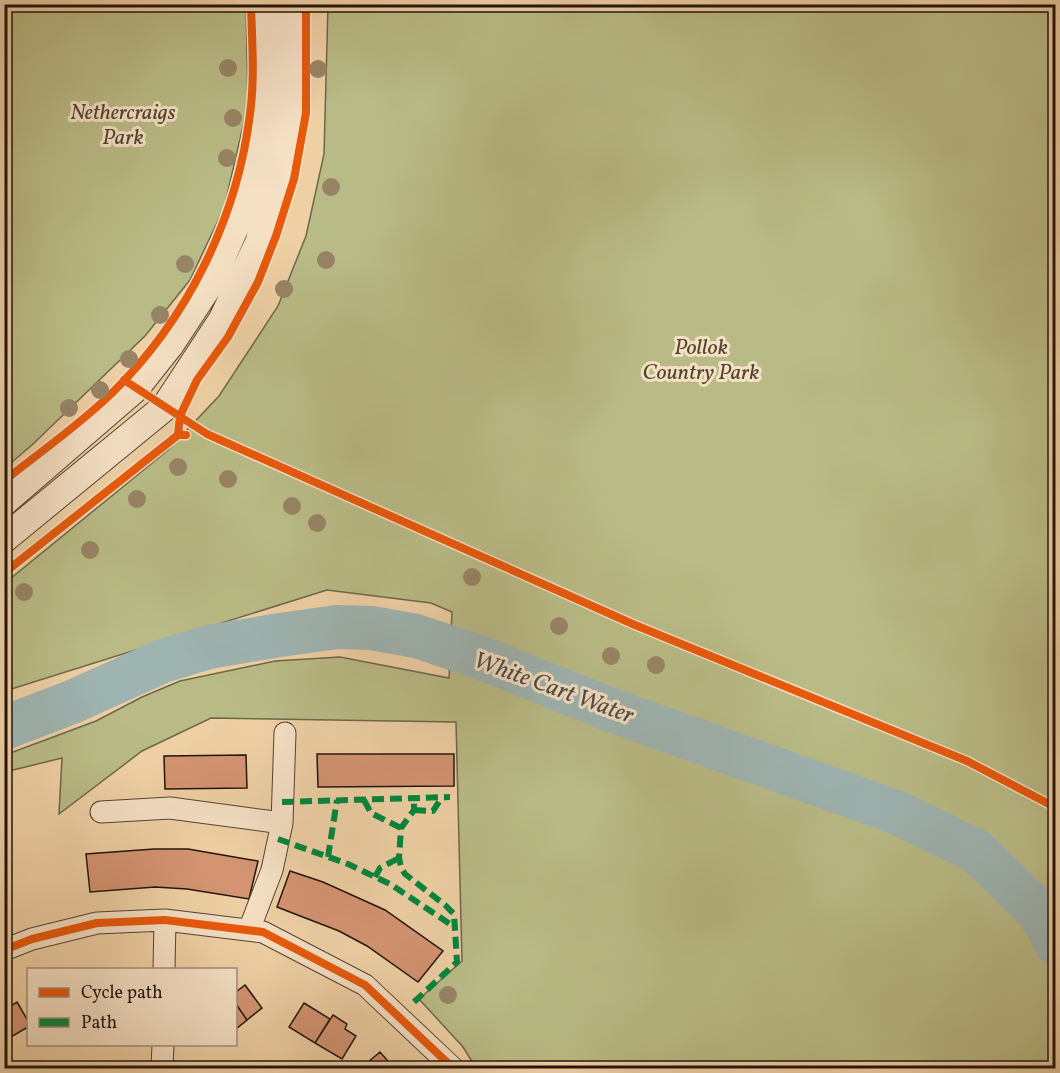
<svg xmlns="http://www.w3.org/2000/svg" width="1060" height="1073" font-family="Vollkorn,serif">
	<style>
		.green { fill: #b9bb86; stroke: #6d684a; stroke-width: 1.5 }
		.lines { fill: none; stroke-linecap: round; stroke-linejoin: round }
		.river { stroke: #9eb4b1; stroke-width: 44 }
		.building { fill: #d49472; stroke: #21140d; stroke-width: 1.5 }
		.minor-casing { stroke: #544333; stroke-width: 23 }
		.tertiary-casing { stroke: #544333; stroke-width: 29 }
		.minor { stroke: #f5e0c4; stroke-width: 21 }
		.tertiary { stroke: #f5e0c4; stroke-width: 27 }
		.quiet { stroke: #00873e; stroke-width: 6; stroke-dasharray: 12 6; stroke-linecap: butt }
		.cycleway-casing { stroke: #f5e0c4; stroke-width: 11 }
		.cycleway { stroke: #e8590c; stroke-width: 8 }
		.tree { fill: #978465 }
		.labels { text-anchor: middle; stroke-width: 6; stroke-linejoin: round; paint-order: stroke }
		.park-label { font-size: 22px; font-style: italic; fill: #4f4631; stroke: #f5e0c4 }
		.water-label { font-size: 24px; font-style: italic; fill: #4d4c46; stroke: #f5e0c4 }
	</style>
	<rect width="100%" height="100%" fill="#efd0a5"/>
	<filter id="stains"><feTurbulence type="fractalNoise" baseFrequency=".00333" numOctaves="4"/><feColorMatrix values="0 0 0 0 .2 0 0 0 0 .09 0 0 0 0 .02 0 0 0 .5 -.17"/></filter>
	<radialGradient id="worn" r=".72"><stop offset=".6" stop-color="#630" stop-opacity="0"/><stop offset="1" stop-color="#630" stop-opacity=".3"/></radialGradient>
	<!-- green -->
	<path class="green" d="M4,5H246L248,105L224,208L190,280L145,336L32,445L5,468Z
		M328,5H1055V1068H476L463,1047L419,999L462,961L456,722L211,718L142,751L59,814L62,758L5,772V755L96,721L142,697L180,681L275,661L340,657L449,678L452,612L431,603L327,590L5,691V583L168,450L219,396L278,306L306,236L324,154Z"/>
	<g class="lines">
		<!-- river -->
		<path class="river" d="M4,728L72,702L163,661L209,647L280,635L337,627L372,628L416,636L479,657L611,710L898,813L976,851L1039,912L1056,944"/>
	</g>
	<!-- building -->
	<path class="building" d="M317,754H454V786L318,787Z
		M246,755L247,788L165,789L164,756Z
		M154,849H188L258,861L249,899L187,889L155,887L90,892L86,854Z
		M290,871L323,882L385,910L443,951L418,982L367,946L339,931L277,907Z
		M245,985L262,1008L247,1020L236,1004V992Z
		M17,1002L28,1021V1027L4,1041V1007L6,1009Z
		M304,1003L330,1019L315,1043L289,1027Z
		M236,1004L247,1020L236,1029Z
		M333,1015L347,1024L345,1029L356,1036L342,1059L315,1043Z
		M380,1052L394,1068H361Z"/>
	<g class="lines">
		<defs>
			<path id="minor" d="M101,812L170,808L282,823
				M249,930L272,870L282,823L285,733
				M4,950L32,939L97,923L165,920L263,932L365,985L453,1068
				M164,970L165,920
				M162,1068L163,1044"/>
			<path id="tertiary" d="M4,502L136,388L170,345L210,284L245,205L264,127L267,4
				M4,539L165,407L222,320L259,242L288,141L294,4"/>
		</defs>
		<!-- minor casing -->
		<use href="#minor" class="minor-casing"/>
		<!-- tertiary casing -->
		<use href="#tertiary" class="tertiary-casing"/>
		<!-- minor -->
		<use href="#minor" class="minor"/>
		<!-- tertiary -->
		<use href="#tertiary" class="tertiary"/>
		<!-- quiet -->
		<path class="quiet" d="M364,800L371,813L401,828
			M282,802L450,797
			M414,810L433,811L442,797
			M278,839L348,864L390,884L453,926
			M328,857L337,800
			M375,877L380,868L399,858
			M414,1002L457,962L454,914L445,905L405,874L401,867L399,858L401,828L414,810V798"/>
		<defs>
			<path id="cycleway" d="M124,380L207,434L635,625L967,761L1049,804L1056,811
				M178,435L180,416L197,380L228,337L258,282L276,236L294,179L306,113V4
				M4,481C40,452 78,426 111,394C187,320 237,219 250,114C255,78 252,41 251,4
				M4,573L178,435H186
				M4,950L32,939L97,923L165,920L263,932L365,985L453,1068"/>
		</defs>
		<!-- cycleway casing -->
		<use href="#cycleway" class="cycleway-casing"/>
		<!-- cycleway -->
		<use href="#cycleway" class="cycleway"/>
	</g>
	<!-- trees -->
	<g class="tree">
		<circle cx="228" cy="68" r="9"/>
		<circle cx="318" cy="69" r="9"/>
		<circle cx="233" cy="118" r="9"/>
		<circle cx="227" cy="158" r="9"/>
		<circle cx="331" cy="187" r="9"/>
		<circle cx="326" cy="260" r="9"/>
		<circle cx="185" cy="264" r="9"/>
		<circle cx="284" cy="289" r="9"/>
		<circle cx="160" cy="315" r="9"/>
		<circle cx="129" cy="359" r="9"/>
		<circle cx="100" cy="390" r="9"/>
		<circle cx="69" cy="408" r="9"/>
		<circle cx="178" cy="467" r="9"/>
		<circle cx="228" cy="479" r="9"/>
		<circle cx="137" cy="499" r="9"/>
		<circle cx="292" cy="506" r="9"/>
		<circle cx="317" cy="523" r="9"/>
		<circle cx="90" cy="550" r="9"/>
		<circle cx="472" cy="577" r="9"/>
		<circle cx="24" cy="592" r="9"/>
		<circle cx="559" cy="626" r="9"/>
		<circle cx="611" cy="656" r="9"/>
		<circle cx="656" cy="665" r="9"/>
		<circle cx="448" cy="995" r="9"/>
	</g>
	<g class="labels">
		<!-- park labels -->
		<g class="park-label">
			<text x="123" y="119">Nethercraigs<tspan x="123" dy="25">Park</tspan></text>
			<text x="701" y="354">Pollok<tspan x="701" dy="25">Country Park</tspan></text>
		</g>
		<!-- water labels -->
		<g class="water-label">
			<text transform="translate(554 687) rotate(20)" y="8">White Cart Water</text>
		</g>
	</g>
	<!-- margin -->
	<rect width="1060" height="1073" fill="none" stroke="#efd0a5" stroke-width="24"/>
	<rect x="6" y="6" width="1048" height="1061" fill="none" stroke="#21140d" stroke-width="3"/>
	<rect x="12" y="12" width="1036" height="1049" fill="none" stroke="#21140d" stroke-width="1.5"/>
	<!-- legend -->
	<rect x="27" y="968" width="210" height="78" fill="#f5e0c4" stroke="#a08e7b" stroke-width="1.5"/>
	<rect x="39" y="988" width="30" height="9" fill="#e8590c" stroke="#a08e7b" stroke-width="1.5"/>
	<text x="81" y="998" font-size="18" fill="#21140d">Cycle path</text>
	<rect x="39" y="1018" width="30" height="9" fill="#00873e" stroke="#a08e7b" stroke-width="1.5"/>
	<text x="81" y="1028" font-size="18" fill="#21140d">Path</text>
	<rect width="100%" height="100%" filter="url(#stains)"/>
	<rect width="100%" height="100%" fill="url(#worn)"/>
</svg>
